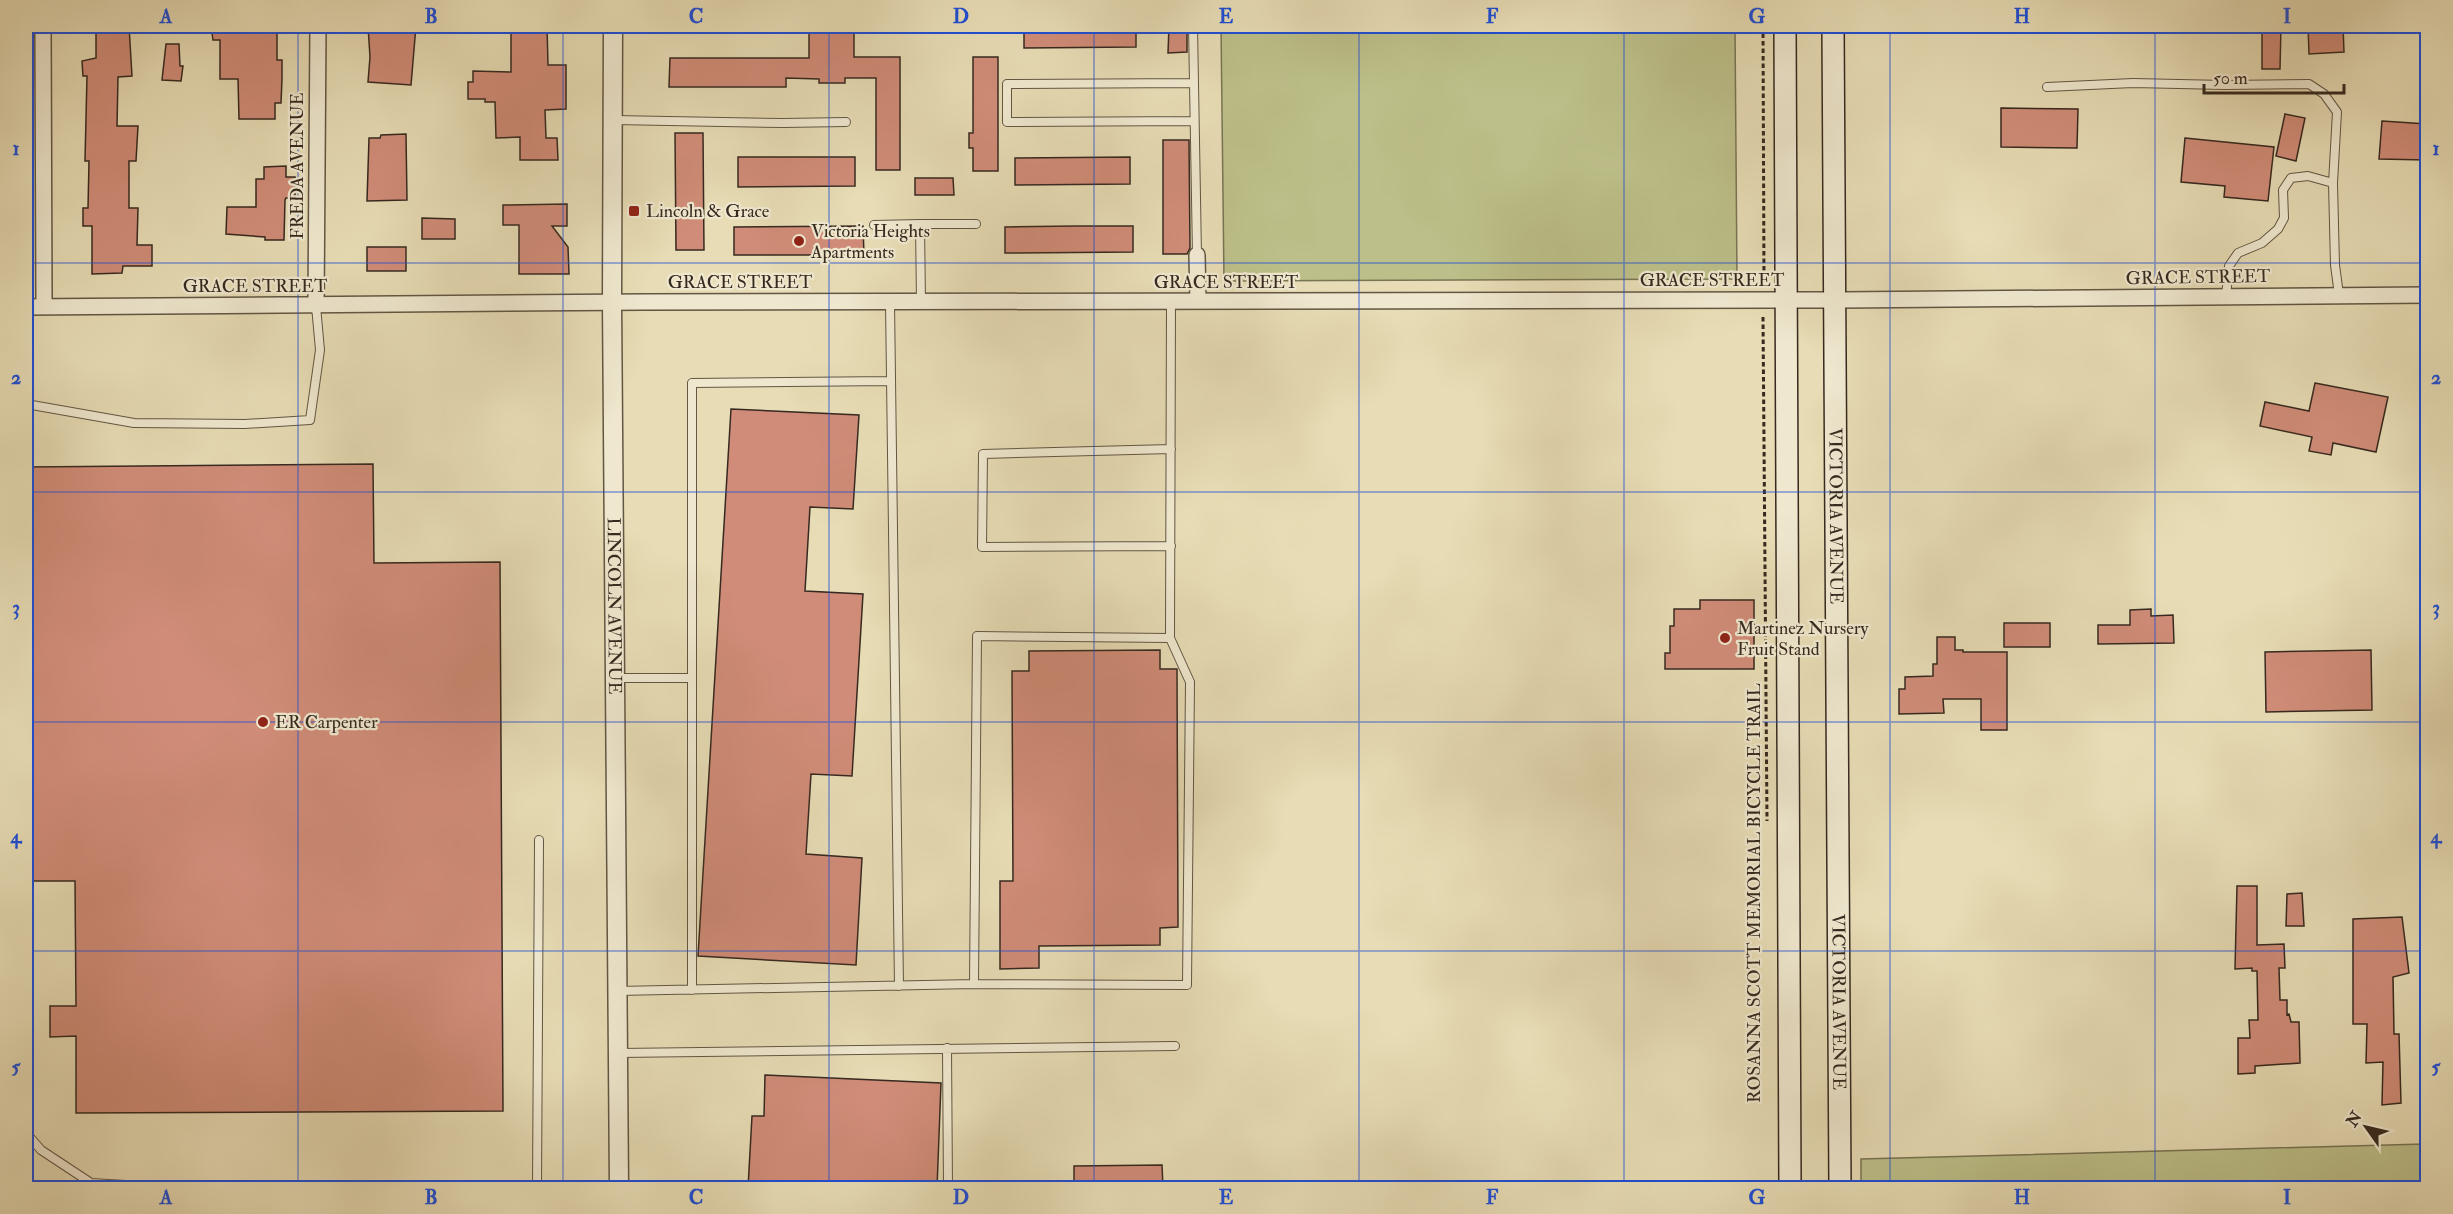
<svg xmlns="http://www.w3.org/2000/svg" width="2453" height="1214" font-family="'IM FELL Double Pica',serif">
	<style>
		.green { fill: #bcbf89; stroke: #797454; stroke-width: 1.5 }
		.building { fill: #d08c78; stroke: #36291f; stroke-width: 1.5 }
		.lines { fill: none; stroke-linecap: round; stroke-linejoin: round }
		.service-casing { stroke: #625644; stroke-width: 10 }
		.minor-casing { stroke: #625644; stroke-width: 18 }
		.tertiary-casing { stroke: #625644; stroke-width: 21 }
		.secondary-casing { stroke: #36291f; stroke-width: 24 }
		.path { stroke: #36291f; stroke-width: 3; stroke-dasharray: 4.5 3; stroke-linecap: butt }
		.service { stroke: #efe8cf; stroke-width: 8 }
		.minor { stroke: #efe8cf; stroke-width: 15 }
		.tertiary { stroke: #efe8cf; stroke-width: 18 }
		.secondary { stroke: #efe8cf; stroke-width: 21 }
		.grid { fill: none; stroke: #1d4ed8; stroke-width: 1.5; stroke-opacity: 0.55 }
		.poi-dot { fill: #8f2418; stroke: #efe8cf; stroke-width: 2 }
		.labels { text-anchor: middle; stroke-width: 4.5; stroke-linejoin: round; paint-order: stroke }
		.street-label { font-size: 18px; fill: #36291f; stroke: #efe8cf }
		.poi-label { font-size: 18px; fill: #36291f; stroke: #efe8cf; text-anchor: start }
		.neatline { fill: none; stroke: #1d4ed8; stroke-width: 2 }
		.grid-label { font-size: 20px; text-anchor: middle; font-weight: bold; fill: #1d4ed8 }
	</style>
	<rect width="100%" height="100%" fill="#e7dcb5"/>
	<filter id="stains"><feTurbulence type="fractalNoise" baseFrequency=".00333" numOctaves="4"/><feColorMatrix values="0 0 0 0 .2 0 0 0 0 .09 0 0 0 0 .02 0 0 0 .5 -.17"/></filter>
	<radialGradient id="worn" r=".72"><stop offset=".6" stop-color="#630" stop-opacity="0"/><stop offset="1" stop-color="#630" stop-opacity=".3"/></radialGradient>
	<!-- green -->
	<path class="green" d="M1221,26H1735L1737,279L1224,281Z
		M2424,1144V1188H1861V1159Z"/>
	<!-- building -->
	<path class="building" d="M96,26H129L132,76L118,77L117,126H138L136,161H129V208H138L137,245H152V266H123L122,273L92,274V226H83V208H88L89,161H85L87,76H83L82,61L96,58Z
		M211,26H277V60H282V79L281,103H275V119H239L238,79H220V40H213Z
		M368,26H416L411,85L368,82L370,57Z
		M511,26H547L548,65H566V109L545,110L546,138H557L558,160H520V137L496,138L495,102H485V99H468V82H473V71L511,72Z
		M844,26V31L854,30V57H900V170H876V78H845V83H819V79L786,78V87H669L670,58H809V31L819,30V27Z
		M1024,26H1136V47L1024,48Z
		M1169,26H1187V52L1168,53Z
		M2262,26H2281L2280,69H2262Z
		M2308,26H2343L2344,52L2309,54Z
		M166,44H179L180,66H183L181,81L162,80Z
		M973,57H998V171H973V148H969V133H973Z
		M2001,108L2078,109L2077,148L2001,147Z
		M2285,114L2305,118L2296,161L2276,156Z
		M2382,121L2427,124V160L2379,159Z
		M675,133H703L704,250H676Z
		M406,134L407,200L367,201L369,138H380L381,135Z
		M2185,138L2274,147L2268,201L2224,197L2225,186L2181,182Z
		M1163,140H1189L1190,248L1187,254H1163Z
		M738,157H855V186L738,187Z
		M1130,157V184L1015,185V158Z
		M286,166V177H295V198H286L285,200L284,240H265V237L226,234L227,207H256V179H264V167Z
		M915,178H953L954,195H915Z
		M567,204V226H552L568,247L569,274H519V225H503V205Z
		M422,218L455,219V239H422Z
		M863,226L864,255H734V227Z
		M1074,226H1133V252L1005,253V227Z
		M367,247H406V271H367Z
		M2315,383L2388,397L2376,452L2333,443L2331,455L2309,451L2312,437L2260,426L2265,402L2309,411Z
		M731,409L859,415L853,509L810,507L805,591L863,594L852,776L811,774L806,854L862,858L856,965L698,956Z
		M373,464L374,563L500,562L503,1111L76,1113V1036L50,1037V1006H76L75,881H26V467Z
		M1700,600H1754V669H1665V653H1670V626H1674V609H1700Z
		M2151,609V616L2173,615L2174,643L2098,644V625H2130V610Z
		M2004,623H2050V647H2004Z
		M1937,637H1955V650H1963V652H2007V730H1981V699H1943L1944,713L1899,714V689H1905V677L1933,676V664H1937Z
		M1160,650V669H1177L1178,927L1160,928V945L1039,946V968L1000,969V881H1013L1012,671H1029V651Z
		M2371,650L2372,710L2266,712L2265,652Z
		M2237,886H2257V945L2284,944L2285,968H2279L2280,1000H2287V1015L2289,1014L2291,1022H2299L2300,1063L2255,1066V1073L2238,1074V1038H2250L2249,1020H2258L2257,971H2252V968L2235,969Z
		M2302,893L2304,926H2286L2287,894Z
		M2402,917L2409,973L2393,977L2394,1034H2399L2401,1103L2382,1105L2383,1062L2366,1063L2367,1024H2353V919Z
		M765,1075L941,1083L937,1188H748L752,1116H764Z
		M1162,1165L1163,1188H1074V1166Z"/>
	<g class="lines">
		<defs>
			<path id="service" d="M1193,26L1197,255
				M1194,83L1007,84V122L1194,121
				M2047,87L2133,83L2225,85L2309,84L2324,94L2337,112L2333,183
				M614,120L783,123L846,122
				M874,225L920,224
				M2226,297L2229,266L2238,253L2262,243L2278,229L2284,218L2283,190L2291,178L2308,176L2333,183L2335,265L2339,295
				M890,302L899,986
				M921,302L920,224H976
				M26,404L134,423L245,424L310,420L320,350L316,306
				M1171,546L982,547L983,454L1171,449
				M1170,638L1171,301
				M616,678H692
				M692,990V383L891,381
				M617,991L974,984L1187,985L1190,682L1170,638L977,636L974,984
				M947,1048L948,1188
				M618,1053L1175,1046
				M26,1114L27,1134L41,1150L91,1183L178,1188
				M537,1188L539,840"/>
			<path id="minor" d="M43,26L44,305
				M1197,255L1198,301
				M316,306L318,26
				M26,307L643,302L1842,300L2428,295"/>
			<g id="tertiary">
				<path id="s1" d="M613,26L612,302L619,1188"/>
			</g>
			<g id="secondary">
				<path d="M1785,26L1790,1188"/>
				<path id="s2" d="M1833,26L1840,1188"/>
			</g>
		</defs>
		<!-- service casing -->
		<use href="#service" class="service-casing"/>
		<!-- minor casing -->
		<use href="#minor" class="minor-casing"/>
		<!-- tertiary casing -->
		<use href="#tertiary" class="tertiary-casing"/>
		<!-- secondary casing -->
		<use href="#secondary" class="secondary-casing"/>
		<!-- path -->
		<path class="path" d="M1763,26L1764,285
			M1763,317L1767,821"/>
		<!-- service -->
		<use href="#service" class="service"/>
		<!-- minor -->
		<use href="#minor" class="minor"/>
		<!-- tertiary -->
		<use href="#tertiary" class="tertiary"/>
		<!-- secondary -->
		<use href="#secondary" class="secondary"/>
	</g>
	<!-- grid -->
	<path class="grid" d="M298,26V1188M563,26V1188M829,26V1188M1094,26V1188M1359,26V1188M1624,26V1188M1890,26V1188M2155,26V1188M26,263H2428M26,492H2428M26,722H2428M26,951H2428"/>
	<!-- markers -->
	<g class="poi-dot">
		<rect x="628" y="205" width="12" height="12" rx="3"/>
		<circle cx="799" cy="241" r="6"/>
		<circle cx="1725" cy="638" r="6"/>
		<circle cx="263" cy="722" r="6"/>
	</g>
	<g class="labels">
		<!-- street labels -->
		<g class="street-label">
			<text transform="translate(297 166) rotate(-90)" y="6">FREDA AVENUE</text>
			<text transform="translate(2198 277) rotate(-1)" y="6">GRACE STREET</text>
			<text x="1712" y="286">GRACE STREET</text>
			<text x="740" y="288">GRACE STREET</text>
			<text x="1226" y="288">GRACE STREET</text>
			<text x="255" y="292">GRACE STREET</text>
			<text dy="6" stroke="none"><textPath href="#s2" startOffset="490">VICTORIA AVENUE</textPath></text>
			<text dy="6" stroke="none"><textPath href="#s1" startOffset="580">LINCOLN AVENUE</textPath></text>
			<text transform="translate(1754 893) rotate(-90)" y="6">ROSANNA SCOTT MEMORIAL BICYCLE TRAIL</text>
			<text dy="6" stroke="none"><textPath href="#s2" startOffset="976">VICTORIA AVENUE</textPath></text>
		</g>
		<!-- poi labels -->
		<g class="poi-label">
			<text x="646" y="217">Lincoln &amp; Grace</text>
			<text x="811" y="237">Victoria Heights<tspan x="811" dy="21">Apartments</tspan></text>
			<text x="1737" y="634">Martinez Nursery<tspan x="1737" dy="21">Fruit Stand</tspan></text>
			<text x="275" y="728">ER Carpenter</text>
		</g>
	</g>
	<!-- margin -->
	<rect width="2453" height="1214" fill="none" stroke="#e7dcb5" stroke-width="66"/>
	<!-- north arrow -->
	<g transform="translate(2366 1127) rotate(304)" stroke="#efe8cf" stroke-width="4.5" paint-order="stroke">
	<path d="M0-4.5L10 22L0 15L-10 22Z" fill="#36291f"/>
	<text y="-9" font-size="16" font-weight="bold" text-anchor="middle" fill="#36291f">N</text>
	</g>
	<!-- scale -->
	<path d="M2204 84v9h140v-9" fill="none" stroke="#36291f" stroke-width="3"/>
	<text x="2213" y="84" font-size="18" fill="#36291f" stroke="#efe8cf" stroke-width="4.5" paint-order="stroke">50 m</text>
	<rect x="33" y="33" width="2387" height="1148" class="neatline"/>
	<g class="grid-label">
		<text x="166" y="23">A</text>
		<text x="431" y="23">B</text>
		<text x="696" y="23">C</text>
		<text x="961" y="23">D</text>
		<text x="1226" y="23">E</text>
		<text x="1492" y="23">F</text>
		<text x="1757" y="23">G</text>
		<text x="2022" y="23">H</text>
		<text x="2287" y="23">I</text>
		<text x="16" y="155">1</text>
		<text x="2436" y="155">1</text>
		<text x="16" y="384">2</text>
		<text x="2436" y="384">2</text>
		<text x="16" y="614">3</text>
		<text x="2436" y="614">3</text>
		<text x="16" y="843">4</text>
		<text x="2436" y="843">4</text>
		<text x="16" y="1073">5</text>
		<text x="2436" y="1073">5</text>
		<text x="166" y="1204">A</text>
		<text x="431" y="1204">B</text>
		<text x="696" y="1204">C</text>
		<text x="961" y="1204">D</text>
		<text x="1226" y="1204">E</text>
		<text x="1492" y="1204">F</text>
		<text x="1757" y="1204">G</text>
		<text x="2022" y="1204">H</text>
		<text x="2287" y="1204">I</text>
	</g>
	<rect width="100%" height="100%" filter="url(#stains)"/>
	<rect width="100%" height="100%" fill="url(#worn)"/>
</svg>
